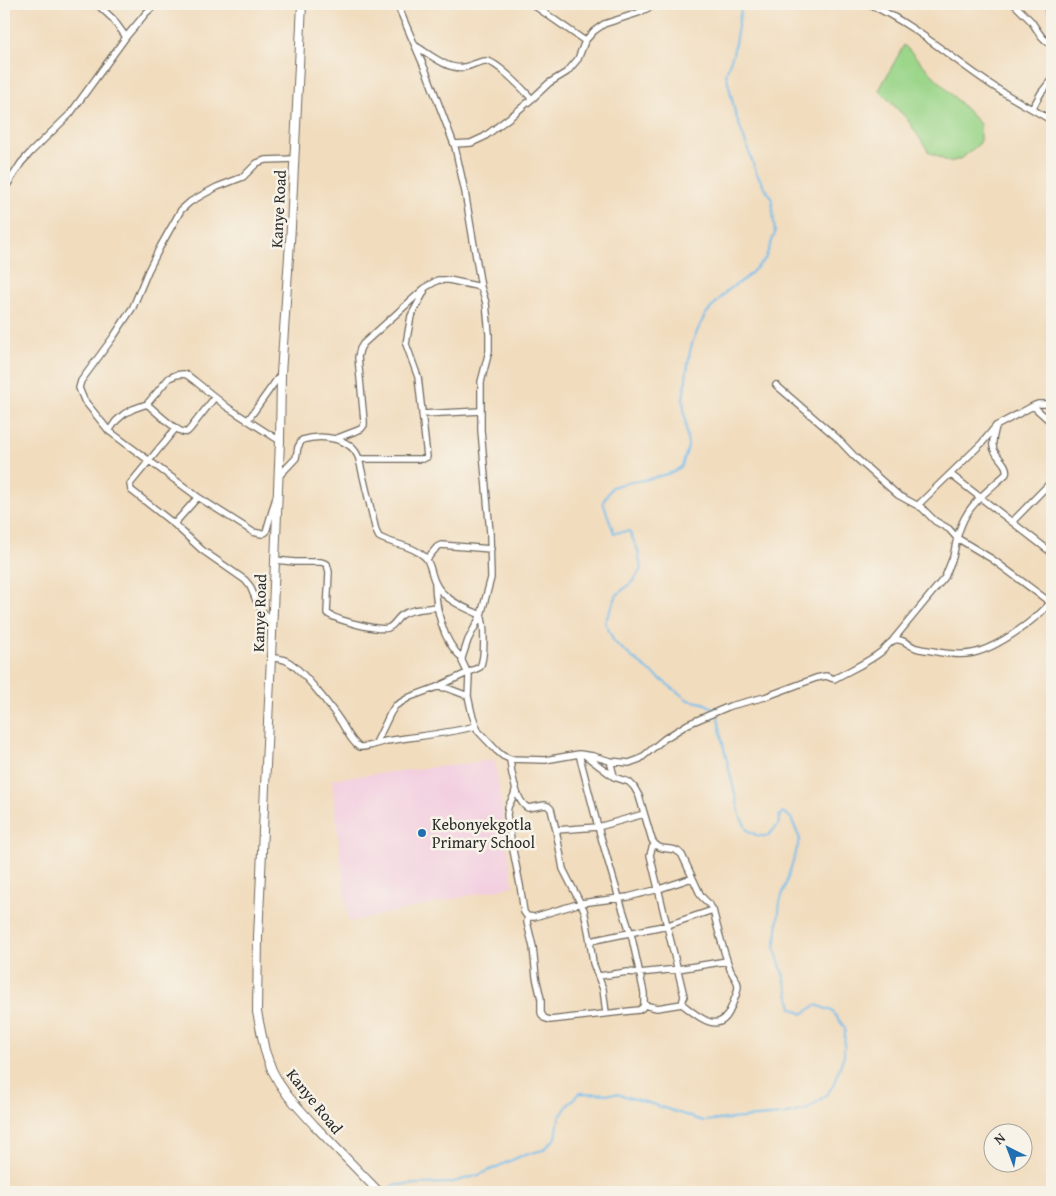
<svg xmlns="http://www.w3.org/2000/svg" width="1056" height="1196" font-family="'Gentium Book Plus',serif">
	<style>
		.built { fill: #f3cfe0 }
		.green { fill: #9bd68a; stroke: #63805a }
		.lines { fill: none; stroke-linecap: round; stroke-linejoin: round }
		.stream { stroke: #73bdec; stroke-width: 2 }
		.minor-casing { stroke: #70695e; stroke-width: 8 }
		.secondary-casing { stroke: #70695e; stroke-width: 10 }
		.minor { stroke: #fff; stroke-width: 5.5 }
		.secondary { stroke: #fff; stroke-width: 8 }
		.poi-dot { fill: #1f6fb2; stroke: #f7f3e8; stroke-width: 2 }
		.labels { text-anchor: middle; stroke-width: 5; stroke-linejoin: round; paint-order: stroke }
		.street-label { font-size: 16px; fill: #2b2b2b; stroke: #f7f3e8 }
		.poi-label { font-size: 16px; fill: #2b2b2b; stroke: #f7f3e8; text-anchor: start }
	</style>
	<rect width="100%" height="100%" fill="#f7f3e8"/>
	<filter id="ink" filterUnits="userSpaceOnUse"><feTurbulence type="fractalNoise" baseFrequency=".02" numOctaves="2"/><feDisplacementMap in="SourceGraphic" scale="10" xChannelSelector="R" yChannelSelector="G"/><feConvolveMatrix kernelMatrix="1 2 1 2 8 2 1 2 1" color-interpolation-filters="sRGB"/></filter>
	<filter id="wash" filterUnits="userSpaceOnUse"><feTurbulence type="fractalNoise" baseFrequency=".0096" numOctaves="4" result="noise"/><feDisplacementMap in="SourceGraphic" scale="20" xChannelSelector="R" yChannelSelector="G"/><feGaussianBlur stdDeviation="1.12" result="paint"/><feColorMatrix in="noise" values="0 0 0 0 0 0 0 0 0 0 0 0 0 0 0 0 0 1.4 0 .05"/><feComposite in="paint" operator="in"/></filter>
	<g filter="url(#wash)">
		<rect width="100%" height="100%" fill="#f1dcbd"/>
		<!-- built -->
		<path class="built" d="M495,760L513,886L349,922L344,888L332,779Z"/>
		<!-- green -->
		<path class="green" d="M904,45L980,124V143L961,159L949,162L929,152L907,119L879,90Z"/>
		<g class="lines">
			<!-- stream -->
			<path class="stream" d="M383,1192L395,1185L450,1183L479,1175L521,1156L543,1150L556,1138L559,1118L568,1105L579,1093L617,1094L646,1102L703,1121L783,1115L808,1109L825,1096L833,1086L844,1055L845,1028L832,1011L816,1005L803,1014L792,1008L784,977L775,949L780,902L800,839L791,818L783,812L780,815L778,825L768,836H758L747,830L740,815L722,740L717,710L703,703L688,700L634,659L614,642L605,622L617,595L634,580L641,569L638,550L629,531L614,533L603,502L612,487L626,483L649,479L674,472L682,466L688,447L683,399L690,351L694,338L705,315L727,291L747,277L765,259L775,233L772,200L756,172L735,113L726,73L733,54L742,4"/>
		</g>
	</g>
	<g filter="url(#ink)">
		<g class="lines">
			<defs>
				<path id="minor" d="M97,4L113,19L126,37
					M397,4L428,76L455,147L465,192L481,287L486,303L489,334V351L481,382V430L490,533L491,578L481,615L468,640L462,658V661L469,676L468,696L472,714L478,731L497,751L503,756L510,759L545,760L579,754L593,756L610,761L629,763L640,759L664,739L688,724L730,706L765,697L816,678L826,676L834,679C850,670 867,663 881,652C885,649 890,641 895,640C902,638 910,646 916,648C920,649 924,650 927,650C942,653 958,656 973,653C997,648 1036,620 1052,601
					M532,4L585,41
					M869,4C913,24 950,57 990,84C1010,98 1032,108 1052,121
					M1014,4C1019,9 1025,15 1031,21C1037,29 1042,41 1052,44
					M1047,4L1052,35
					M416,46C429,54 449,71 465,67C472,66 480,60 487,61C498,63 524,90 532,99
					M1032,109L1041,93L1052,79
					M454,144L471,143L484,137L514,114L532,99L549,83L567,72L578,59L585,41L594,31L604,24L638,13L656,4
					M4,190L21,163L31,152L70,114L126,37L146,13L156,4
					M776,385L836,437L855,457L898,495L922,508L935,521L949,529L957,538L953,557L945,577L893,640
					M147,404C155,411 175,430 183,432C187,433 187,432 190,429L215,397
					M1033,406L1038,404H1052
					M422,414L481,411
					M248,420L280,375
					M996,426C995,432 992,440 993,446C994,457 1009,463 1006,474C992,487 973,501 964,519C961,525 959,531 957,538L992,559L1051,603
					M176,428L130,484L131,490L174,524L202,550L245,580L250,586L258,605L272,624
					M109,431L116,421L124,414L133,409L147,404L169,378L176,375L183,374L187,375L195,381L227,407L280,441
					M335,439L361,429L364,425V421L358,357L360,349L363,344L426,287L438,280H449L481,287
					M359,459H423L427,457L418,377L406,344L411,316L424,292
					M950,474L1052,553
					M278,477L296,458L298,447L302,440C321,434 352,437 359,459L376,531L379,537C394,545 412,545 425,557C431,564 431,574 435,582C442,599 465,608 481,615C485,625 485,658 480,667L437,687L410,697L395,706L390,714L376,743
					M277,494L266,532L262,534L253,532L198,497L109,431L84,400L79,388L81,381L114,336L133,307L148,271L160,247L181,210L190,202L204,194L217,187L243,177L257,163L265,160L295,159
					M918,505L982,443L996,426L1033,406L1052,423
					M1012,522L1052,481
					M174,524L198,497
					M427,559L437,547L441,545L491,549
					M275,560L295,562H321L327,564L329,572L327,613C335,620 378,631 388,628C394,626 397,618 402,615C412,608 426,609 437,607
					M435,584C436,608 442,641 462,658
					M271,658C277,658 281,658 287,661C301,668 331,707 341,722C346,730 351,741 359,747C367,748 377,743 386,741C416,736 447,734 476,726
					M437,687L447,688L468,696
					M586,756L614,777L629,782L634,787L639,796L652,840C660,855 672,843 682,855L701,896L709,904L713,910C718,930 723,950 730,969C732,975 738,980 738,986C738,993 733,1002 731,1008C720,1037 697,1016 682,1004L657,1008L644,1005
					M510,759C511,772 516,802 528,808L545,805L548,806L551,809L556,830L563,869L584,910L589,935L593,963L603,989L606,1013
					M610,761L614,776
					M516,787L514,795L508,807L507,815L511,840L520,885L524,912L527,916L534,917L581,903L628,897L659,889L692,878
					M556,830L598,827L644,814
					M654,845L652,848L650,855L684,996L682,1004
					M528,916L527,922L533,947L536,977L541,999V1013L544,1018L550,1020L639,1010L642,1008L644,1005V993L632,938L619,898L598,827L579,754
					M590,941L668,925L713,910
					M599,976L628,972L639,973L678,969L727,961"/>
				<path id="secondary" d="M302,4L291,227L281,374L280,441L271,658L258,937L257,1012L265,1051L272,1070L279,1083L288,1096L314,1125L379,1192"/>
			</defs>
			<!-- minor casing -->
			<use href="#minor" class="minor-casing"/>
			<!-- secondary casing -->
			<use href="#secondary" class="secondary-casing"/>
			<!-- minor -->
			<use href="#minor" class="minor"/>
			<!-- secondary -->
			<use href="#secondary" class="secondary"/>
		</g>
	</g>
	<!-- markers -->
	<circle class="poi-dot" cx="422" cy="833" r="5"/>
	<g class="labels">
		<!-- street labels -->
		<g class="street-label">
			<text transform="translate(278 209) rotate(-87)" y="6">Kanye Road</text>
			<text transform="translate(259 613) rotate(-88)" y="6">Kanye Road</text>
			<text transform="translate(315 1101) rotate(51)" y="6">Kanye Road</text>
		</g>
		<!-- poi labels -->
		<g class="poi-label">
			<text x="432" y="830">Kebonyekgotla<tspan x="432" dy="18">Primary School</tspan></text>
		</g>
	</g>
	<!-- margin -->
	<rect width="1056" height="1196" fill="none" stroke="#f7f3e8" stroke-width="20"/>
	<!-- north arrow -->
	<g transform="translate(1008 1148) rotate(318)"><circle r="24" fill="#f7f3e8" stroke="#a5a39c"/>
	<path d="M0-4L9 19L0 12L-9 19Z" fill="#1f6fb2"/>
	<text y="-8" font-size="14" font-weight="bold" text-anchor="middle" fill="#2b2b2b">N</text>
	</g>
</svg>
